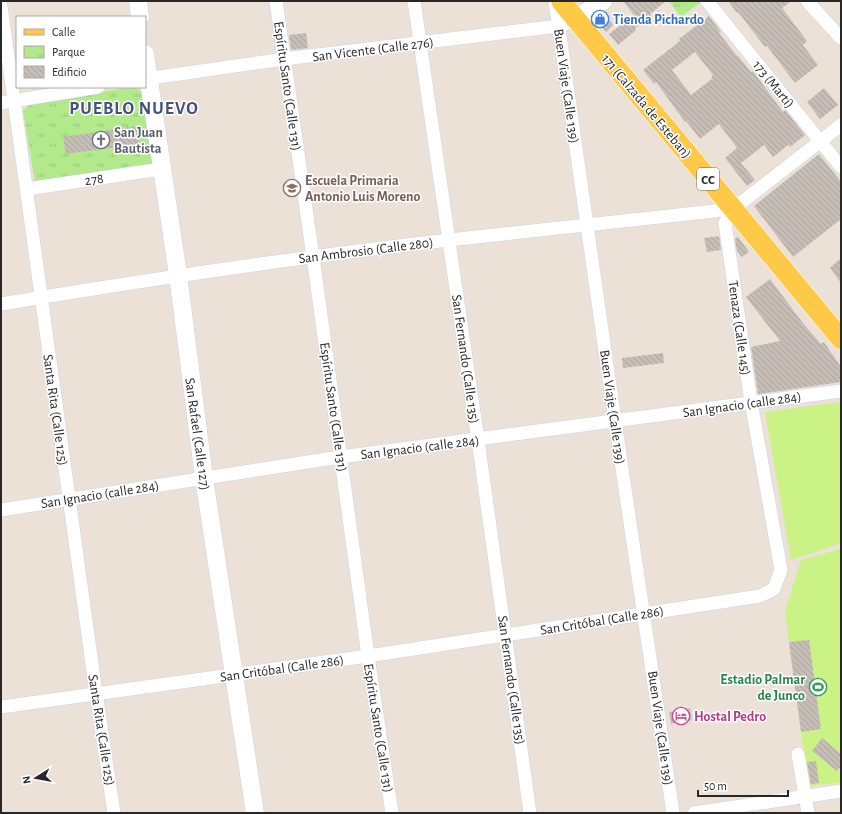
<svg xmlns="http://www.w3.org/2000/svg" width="842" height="814" font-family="'Alegreya Sans',sans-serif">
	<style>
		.park { fill: url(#park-tufts) }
		.pitch { fill: #caf285 }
		.building { fill: url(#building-back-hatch); fill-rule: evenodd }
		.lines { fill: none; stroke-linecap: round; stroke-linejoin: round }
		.street-casing { stroke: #cbd1e2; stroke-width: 14 }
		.secondary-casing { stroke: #cbd1e2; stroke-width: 19 }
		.primary-casing { stroke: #fff; stroke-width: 21 }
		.street { stroke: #fff; stroke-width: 13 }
		.secondary { stroke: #fff; stroke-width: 18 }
		.primary { stroke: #ffc948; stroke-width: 20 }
		.labels { text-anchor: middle; stroke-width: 3; stroke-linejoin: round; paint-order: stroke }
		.shield { fill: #fff; stroke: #686868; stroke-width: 1 }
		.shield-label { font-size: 13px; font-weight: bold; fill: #272727 }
		.shop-label { font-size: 14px; font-weight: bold; fill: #366cbe; stroke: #fff; text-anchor: start }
		.street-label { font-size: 14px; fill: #272727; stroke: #fff }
		.worship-label { font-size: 14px; font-weight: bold; fill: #5b616d; stroke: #fff; text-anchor: start }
		.education-label { font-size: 14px; font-weight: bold; fill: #785e54; stroke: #fff; text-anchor: start }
		.leisure-label { font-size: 14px; font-weight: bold; fill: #27864d; stroke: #fff; text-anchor: end }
		.hotel-label { font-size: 14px; font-weight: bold; fill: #b23c85; stroke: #fff; text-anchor: start }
		.district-label { font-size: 18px; font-weight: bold; letter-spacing: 1px; fill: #43517b; stroke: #fff }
	</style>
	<defs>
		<pattern id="park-tufts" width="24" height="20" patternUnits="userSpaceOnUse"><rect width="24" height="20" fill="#b1e98b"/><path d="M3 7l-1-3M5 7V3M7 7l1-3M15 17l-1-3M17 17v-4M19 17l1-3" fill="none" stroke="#98c878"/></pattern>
		<pattern id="building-back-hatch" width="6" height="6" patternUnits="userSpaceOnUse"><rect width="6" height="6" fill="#c6beb6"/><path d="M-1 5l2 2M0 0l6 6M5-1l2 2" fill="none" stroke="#aaa39c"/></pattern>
	</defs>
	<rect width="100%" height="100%" fill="#ece1d6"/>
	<!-- park -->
	<path class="park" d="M669,1H702L681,17Z
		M134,87L142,92L153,164L35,182L23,111L32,102Z"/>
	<!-- pitch -->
	<path class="pitch" d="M841,402V543L791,560L765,412Z
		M841,549V782L808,786L785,611L801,560Z"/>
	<!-- building -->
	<path class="building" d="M623,1H666L650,14L651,16L635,28L636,30L618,45L609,34L634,15Z
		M728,1H791L782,8L807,41L803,45L818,65L795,83L767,46L765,47L738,12L737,13Z
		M604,13L613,25L606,32L595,19Z
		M709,16L721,32L719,33L737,56H738L751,72L753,71L783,112L785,110L805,135L790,147L788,145L773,157L764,145L741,163L755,180L747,186L725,158L737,148L719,124L700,139L686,121L685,122L656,82L654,84L643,70L680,41L679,39ZM695,52L713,75L711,77L713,78L691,95L672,70Z
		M306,33L308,48L291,50L289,35Z
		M824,88L838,105L820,119L807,102Z
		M137,126L139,144L66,154L63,137Z
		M819,154L841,182V219L793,257L754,206Z
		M719,236L721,250L707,252L704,238Z
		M738,237L749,252L742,257L737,251L735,239Z
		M841,258V283L830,268Z
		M770,279L802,322L821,344L824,342L841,367V382L758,394L751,347L780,341L746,297Z
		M663,353L664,363L623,368L622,358Z
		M809,640L821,729L801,732L789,642Z
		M690,708L692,720L671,724L669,712Z
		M822,738L841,754V766L837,771L812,751Z
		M816,761L819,783L811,784L807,762Z"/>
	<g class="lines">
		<defs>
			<path id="street" d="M276,1L313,257L368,656L392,813
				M414,1L478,440L530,813
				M555,1L615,421L673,813
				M707,1L841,167
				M807,1L841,38
				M1,6L96,693L114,813
				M145,79L284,59L559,26L567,23
				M1,103L98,87
				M27,189L161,169
				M1,304C150,279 299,257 449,240C543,229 638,219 733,209
				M1,510L340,457L841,391
				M1,707L368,656L760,596L774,589L781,570L751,402L725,223L733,209L841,125
				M798,754L808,813
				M694,813L841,791"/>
			<path id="secondary" d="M138,1L140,17
				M576,19L603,1
				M145,54L178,275L204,478L255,813"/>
			<path id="primary" d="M561,1L841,339"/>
		</defs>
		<!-- street casing -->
		<use href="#street" class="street-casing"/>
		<!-- secondary casing -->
		<use href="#secondary" class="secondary-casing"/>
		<!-- primary casing -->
		<use href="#primary" class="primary-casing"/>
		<!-- street -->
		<use href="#street" class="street"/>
		<!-- secondary -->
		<use href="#secondary" class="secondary"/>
		<!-- primary -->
		<use href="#primary" class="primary"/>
	</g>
	<!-- icons -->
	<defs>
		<symbol id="shop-ring" viewBox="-11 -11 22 22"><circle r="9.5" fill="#fff" stroke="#3f7fe0" stroke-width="1.5"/><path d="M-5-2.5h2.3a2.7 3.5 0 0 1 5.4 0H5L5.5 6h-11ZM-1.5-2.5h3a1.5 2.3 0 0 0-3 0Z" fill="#3f7fe0"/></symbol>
		<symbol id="church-ring" viewBox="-11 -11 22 22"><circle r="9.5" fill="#fff" stroke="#6b7280" stroke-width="1.5"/><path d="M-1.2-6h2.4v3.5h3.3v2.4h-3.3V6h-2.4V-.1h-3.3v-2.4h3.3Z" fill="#6b7280"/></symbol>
		<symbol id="school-ring" viewBox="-11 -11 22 22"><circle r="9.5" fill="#fff" stroke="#8d6e63" stroke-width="1.5"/><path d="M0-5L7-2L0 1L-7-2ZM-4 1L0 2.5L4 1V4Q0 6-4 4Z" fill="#8d6e63"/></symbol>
		<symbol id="stadium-ring" viewBox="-11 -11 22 22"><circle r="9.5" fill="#fff" stroke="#2e9e5b" stroke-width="1.5"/><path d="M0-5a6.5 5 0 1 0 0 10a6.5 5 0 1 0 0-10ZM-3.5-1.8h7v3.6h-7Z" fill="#2e9e5b"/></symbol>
		<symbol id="hotel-ring" viewBox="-11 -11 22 22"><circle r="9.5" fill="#fff" stroke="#d1479c" stroke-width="1.5"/><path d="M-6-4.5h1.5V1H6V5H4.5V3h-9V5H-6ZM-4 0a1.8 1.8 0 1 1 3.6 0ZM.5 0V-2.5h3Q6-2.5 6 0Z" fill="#d1479c"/></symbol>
	</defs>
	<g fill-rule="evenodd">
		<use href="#shop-ring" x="590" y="9" width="20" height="20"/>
		<use href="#church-ring" x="91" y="130" width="20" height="20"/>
		<use href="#school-ring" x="282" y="178" width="20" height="20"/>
		<use href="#stadium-ring" x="808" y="677" width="20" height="20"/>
		<use href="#hotel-ring" x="671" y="706" width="20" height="20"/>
	</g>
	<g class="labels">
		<!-- shield labels -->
		<rect class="shield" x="697" y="168" width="22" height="22" rx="3"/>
		<g class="shield-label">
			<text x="708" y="184">CC</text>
		</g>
		<!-- shop labels -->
		<g class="shop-label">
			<text x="613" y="24">Tienda Pichardo</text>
		</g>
		<!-- street labels -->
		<g class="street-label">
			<text transform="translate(373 49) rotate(-7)" y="5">San Vicente (Calle 276)</text>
			<text transform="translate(774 84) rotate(51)" y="5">173 (Martí)</text>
			<text transform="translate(288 86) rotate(82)" y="5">Espíritu Santo (Calle 131)</text>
			<text transform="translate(567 86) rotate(82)" y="5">Buen Viaje (Calle 139)</text>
			<text transform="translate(647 106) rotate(50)" y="5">171 (Calzada de Esteban)</text>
			<text transform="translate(94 179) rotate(-8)" y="5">278</text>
			<text transform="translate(366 250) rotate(-7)" y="5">San Ambrosio (Calle 280)</text>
			<text transform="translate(740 328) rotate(82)" y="5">Tenaza (Calle 145)</text>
			<text transform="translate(466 359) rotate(82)" y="5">San Fernando (Calle 135)</text>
			<text transform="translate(742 404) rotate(-8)" y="5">San Ignacio (calle 284)</text>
			<text transform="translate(334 407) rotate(82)" y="5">Espíritu Santo (Calle 131)</text>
			<text transform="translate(613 407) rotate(82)" y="5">Buen Viaje (Calle 139)</text>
			<text transform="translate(56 410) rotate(82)" y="5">Santa Rita (Calle 125)</text>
			<text transform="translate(198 434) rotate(82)" y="5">San Rafael (Calle 127)</text>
			<text transform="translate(420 447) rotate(-7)" y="5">San Ignacio (calle 284)</text>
			<text transform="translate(100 494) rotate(-9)" y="5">San Ignacio (calle 284)</text>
			<text transform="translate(602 620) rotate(-9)" y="5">San Critóbal (Calle 286)</text>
			<text transform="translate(282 668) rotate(-8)" y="5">San Critóbal (Calle 286)</text>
			<text transform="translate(512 680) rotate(82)" y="5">San Fernando (Calle 135)</text>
			<text transform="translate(379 728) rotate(81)" y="5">Espíritu Santo (Calle 131)</text>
			<text transform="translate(661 728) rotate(82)" y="5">Buen Viaje (Calle 139)</text>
			<text transform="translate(102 730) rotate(81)" y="5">Santa Rita (Calle 125)</text>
		</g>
		<!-- worship labels -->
		<g class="worship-label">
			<text x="114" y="137">San Juan<tspan x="114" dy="16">Bautista</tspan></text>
		</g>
		<!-- education labels -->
		<g class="education-label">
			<text x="305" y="185">Escuela Primaria<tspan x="305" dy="16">Antonio Luis Moreno</tspan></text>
		</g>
		<!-- leisure labels -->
		<g class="leisure-label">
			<text x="805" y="684">Estadio Palmar<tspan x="805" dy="16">de Junco</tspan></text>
		</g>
		<!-- hotel labels -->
		<g class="hotel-label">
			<text x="694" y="721">Hostal Pedro</text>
		</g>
		<!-- district labels -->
		<g class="district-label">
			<text x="134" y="114">PUEBLO NUEVO</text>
		</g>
	</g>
	<!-- border -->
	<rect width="842" height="814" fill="none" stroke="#272727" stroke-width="4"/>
	<!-- legend -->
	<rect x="16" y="16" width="130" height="72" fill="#ffffff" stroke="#a9a9a9"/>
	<rect x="24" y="29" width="20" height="6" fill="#ffc948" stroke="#a9a9a9"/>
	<text x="52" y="36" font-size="12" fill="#272727">Calle</text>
	<rect x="24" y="46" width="20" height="12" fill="url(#park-tufts)" stroke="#a9a9a9"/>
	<text x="52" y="56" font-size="12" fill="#272727">Parque</text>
	<rect x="24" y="66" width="20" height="12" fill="url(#building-back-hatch)" stroke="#a9a9a9"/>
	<text x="52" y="76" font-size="12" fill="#272727">Edificio</text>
	<!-- north arrow -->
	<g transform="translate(36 778) rotate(259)" stroke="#ffffff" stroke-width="3" paint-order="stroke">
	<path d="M0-3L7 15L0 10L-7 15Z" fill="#272727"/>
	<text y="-6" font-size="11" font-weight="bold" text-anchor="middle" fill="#272727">N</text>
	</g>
	<!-- scale -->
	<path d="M698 790v6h90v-6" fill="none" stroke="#272727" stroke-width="2"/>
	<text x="704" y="790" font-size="12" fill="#272727" stroke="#ffffff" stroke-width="3" paint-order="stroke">50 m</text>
</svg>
